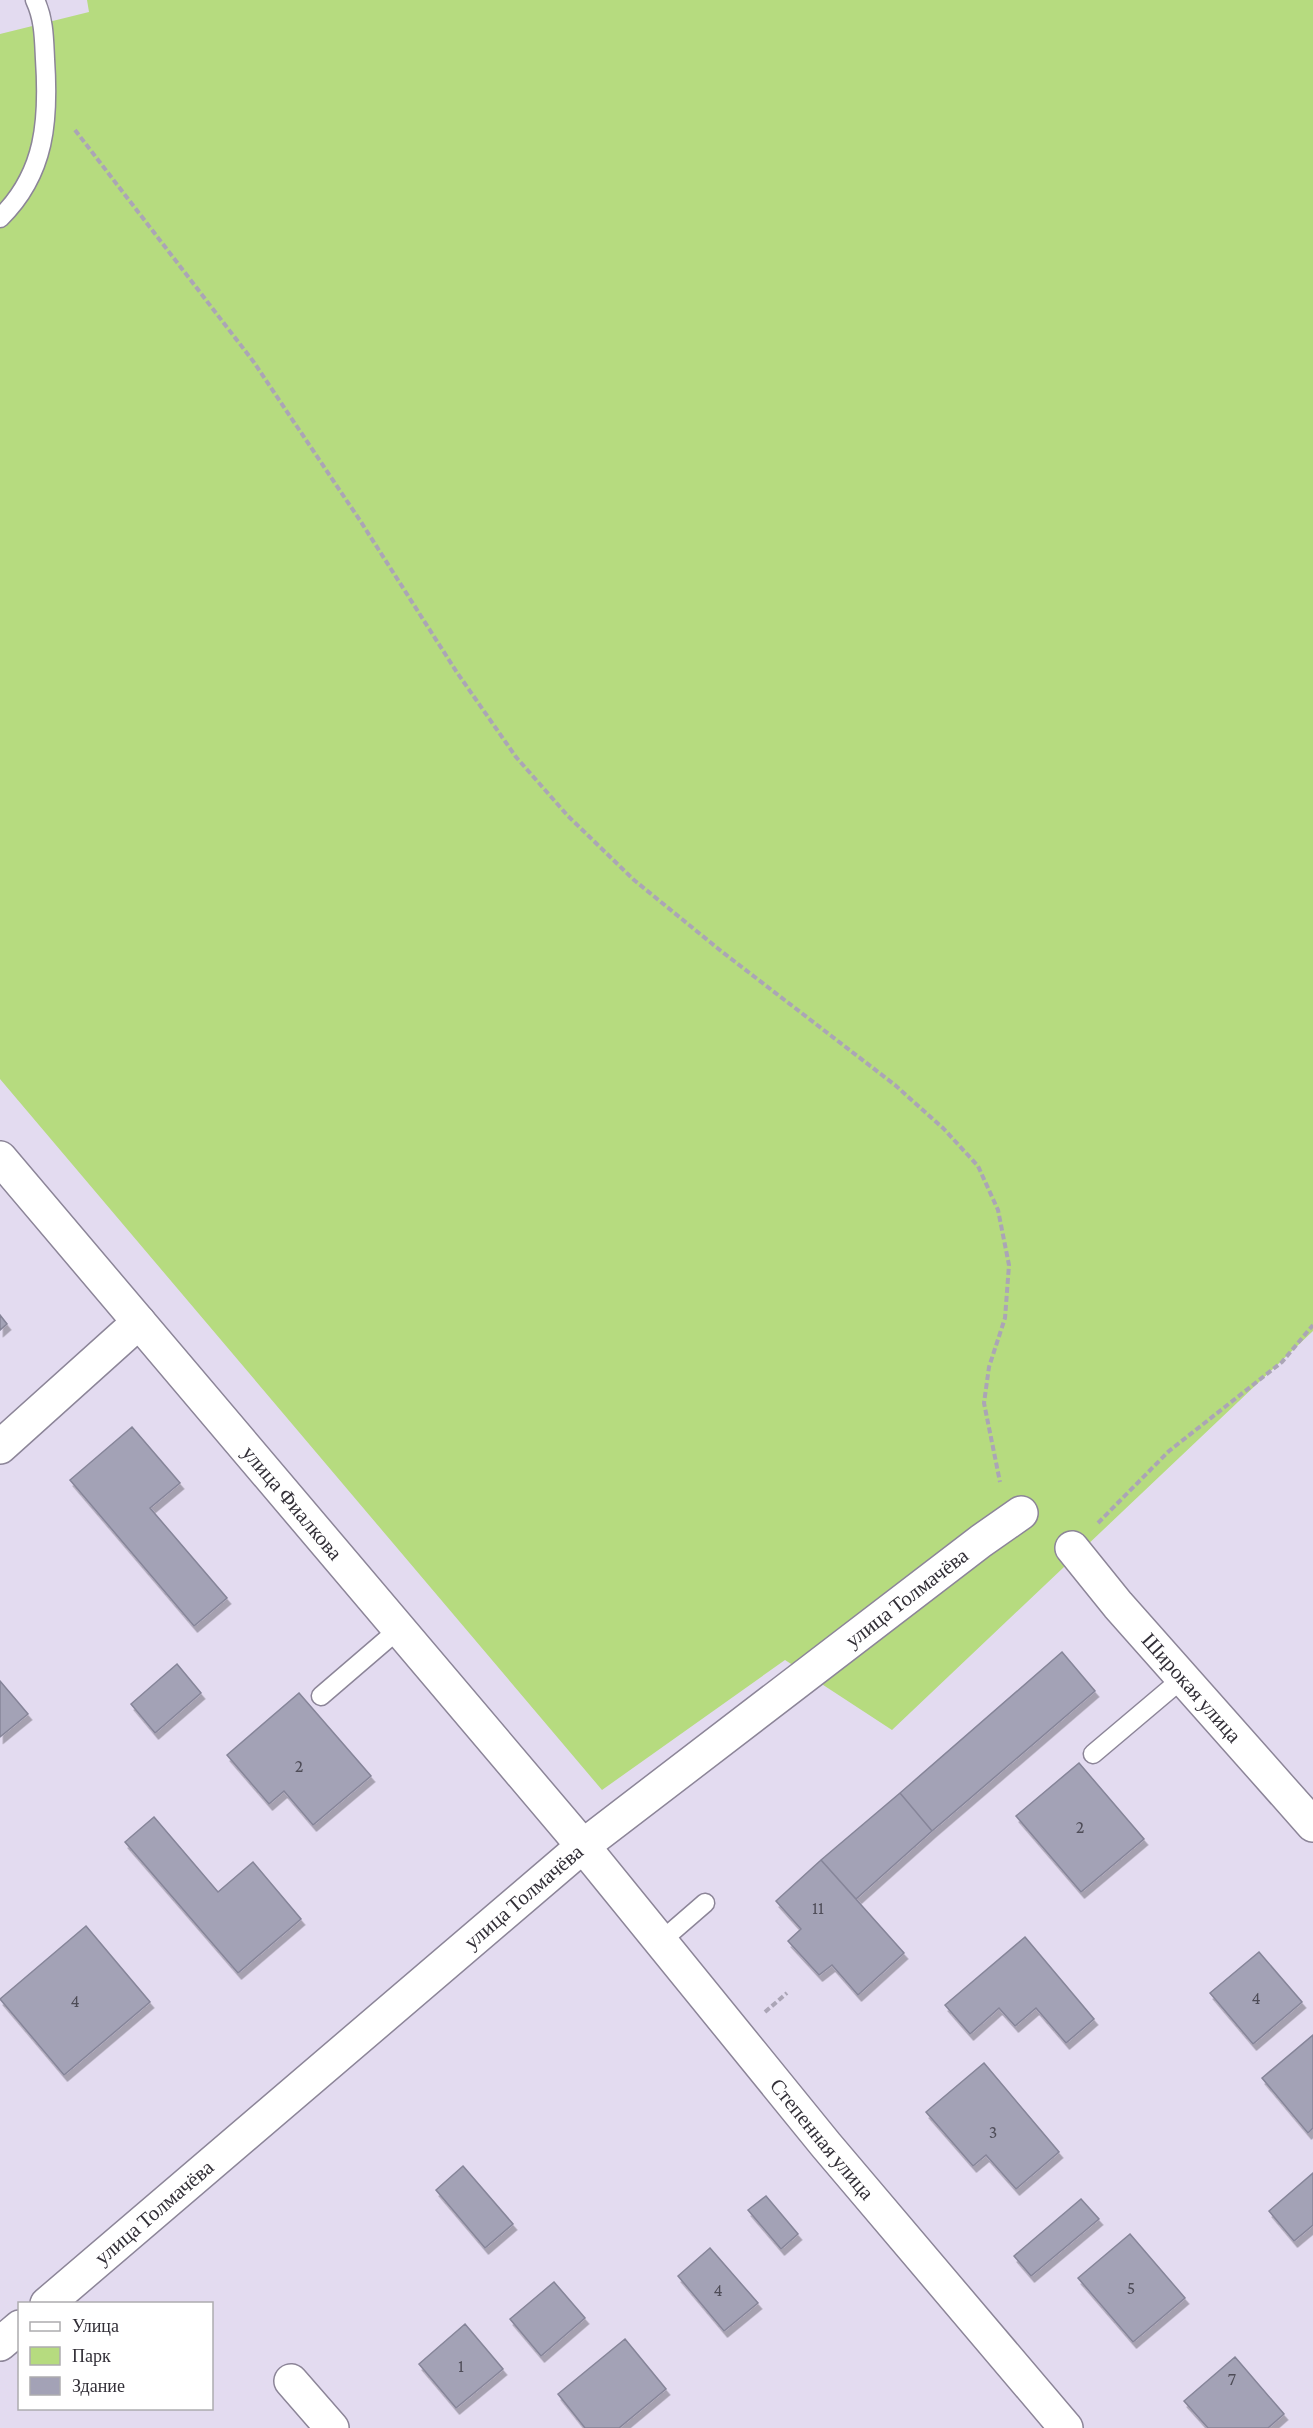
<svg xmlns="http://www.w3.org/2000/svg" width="1313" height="2428" font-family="'Crimson Pro',serif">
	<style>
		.green { fill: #b6db7f }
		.building { fill: #a3a2b6; stroke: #868599; stroke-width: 1.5; filter: url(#shadow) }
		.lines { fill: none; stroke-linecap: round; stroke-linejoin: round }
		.service-casing { stroke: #8c8598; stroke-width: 21 }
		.minor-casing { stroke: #8c8598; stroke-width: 36 }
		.tertiary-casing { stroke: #8c8598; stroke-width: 36 }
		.path { stroke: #aba5b6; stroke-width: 4; stroke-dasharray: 6 3; stroke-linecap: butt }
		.service { stroke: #fff; stroke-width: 18 }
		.minor { stroke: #fff; stroke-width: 33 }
		.tertiary { stroke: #fff; stroke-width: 33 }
		.labels { text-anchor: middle; stroke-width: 6; stroke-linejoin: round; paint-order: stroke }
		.number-label { font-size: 18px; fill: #4e4c57 }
		.street-label { font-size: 21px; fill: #322f37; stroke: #fff }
	</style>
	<defs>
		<filter id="shadow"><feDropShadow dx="3.5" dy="6" stdDeviation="0" flood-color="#0004"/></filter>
	</defs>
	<rect width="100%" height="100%" fill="#e3dbf0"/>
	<!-- green -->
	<path class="green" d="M87,0H1313V1331L892,1730L785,1660L602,1790L0,1079V34L89,12Z"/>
	<!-- building -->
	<path class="building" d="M0,1315L7,1324L0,1330Z
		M132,1427L180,1483L150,1508L227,1598L194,1626L70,1480Z
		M1062,1652L1095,1691L932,1831L900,1793Z
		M177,1664L201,1693L155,1733L131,1704Z
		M0,1681L28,1714L0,1737Z
		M299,1693L371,1776L313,1825L284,1791L269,1804L227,1755Z
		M1079,1763L1144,1839L1081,1892L1016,1816Z
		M900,1793L932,1831L856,1899L821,1860Z
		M154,1817L218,1892L253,1862L301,1919L238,1973L125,1842Z
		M821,1860L904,1953L858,1995L832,1965L819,1975L788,1941L801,1929L776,1901Z
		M86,1926L150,2002L64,2075L0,1999Z
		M1025,1937L1094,2019L1066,2043L1036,2008L1015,2026L999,2008L970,2034L945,2005Z
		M1259,1952L1302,2002L1253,2044L1210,1993Z
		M1313,2035V2128L1308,2133L1262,2078Z
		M984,2063L1059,2152L1016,2189L986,2155L973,2166L926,2112Z
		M463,2166L513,2224L485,2248L436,2190Z
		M1313,2173V2225L1294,2241L1269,2211Z
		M766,2196L798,2234L781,2249L748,2210Z
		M1081,2199L1099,2219L1031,2276L1014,2256Z
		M1130,2234L1185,2298L1133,2342L1078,2278Z
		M710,2248L758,2303L724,2331L678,2276Z
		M554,2282L585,2318L541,2356L510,2319Z
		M465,2324L503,2369L456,2408L419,2364Z
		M625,2339L666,2389L619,2428H585L558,2394Z
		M1235,2357L1284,2414L1268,2428H1208L1184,2401Z"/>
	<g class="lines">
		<defs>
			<path id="service" d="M0,218C46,173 49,119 45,59C44,38 44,19 35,0
				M321,1696L399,1629
				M1093,1754L1183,1678
				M660,1942L705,1903"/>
			<g id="minor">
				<path d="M0,1447L139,1322"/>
				<path id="s1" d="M1072,1548L1118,1605L1313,1825"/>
				<path id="s2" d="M47,2304L583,1846L981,1541L1021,1513"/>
				<path d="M0,2344L20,2327"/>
				<path d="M291,2381L332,2428"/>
			</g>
			<g id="tertiary">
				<path id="s3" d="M0,1158L583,1846L826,2145L1066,2428"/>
			</g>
		</defs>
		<!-- service casing -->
		<use href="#service" class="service-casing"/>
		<!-- minor casing -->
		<use href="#minor" class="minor-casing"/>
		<!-- tertiary casing -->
		<use href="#tertiary" class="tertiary-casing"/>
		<!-- path -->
		<path class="path" d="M75,130L253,361L361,522L456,671L516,757L568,816L634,880L721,951L895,1085L943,1128L978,1166L998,1210L1009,1265L1005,1318L989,1367L984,1403L1000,1482
			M1098,1523L1169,1451L1282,1362L1313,1325
			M765,2012L787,1993"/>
		<!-- service -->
		<use href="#service" class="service"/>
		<!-- minor -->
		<use href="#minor" class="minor"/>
		<!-- tertiary -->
		<use href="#tertiary" class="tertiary"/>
	</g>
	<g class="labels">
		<!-- number labels -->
		<g class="number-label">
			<text x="299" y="1772">2</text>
			<text x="1080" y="1833">2</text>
			<text x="818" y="1914">11</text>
			<text x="1256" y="2004">4</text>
			<text x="75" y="2007">4</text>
			<text x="993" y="2138">3</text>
			<text x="1131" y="2294">5</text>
			<text x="718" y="2296">4</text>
			<text x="461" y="2372">1</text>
			<text x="1232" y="2385">7</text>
		</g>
		<!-- street labels -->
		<g class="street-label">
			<text dy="7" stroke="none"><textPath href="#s3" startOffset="452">улица Фиалкова</textPath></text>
			<text dy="7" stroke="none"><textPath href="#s2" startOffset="1113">улица Толмачёва</textPath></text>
			<text dy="7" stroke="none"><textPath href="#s1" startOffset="184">Широкая улица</textPath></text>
			<text dy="7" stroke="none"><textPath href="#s2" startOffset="627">улица Толмачёва</textPath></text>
			<text dy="7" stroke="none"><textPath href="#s3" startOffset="1280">Степенная улица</textPath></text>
			<text dy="7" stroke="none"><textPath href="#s2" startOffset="141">улица Толмачёва</textPath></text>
		</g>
	</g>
	<!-- legend -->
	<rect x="18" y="2302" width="195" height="108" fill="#ffffff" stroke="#adacaf" stroke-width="1.5"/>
	<rect x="30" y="2322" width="30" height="9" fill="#ffffff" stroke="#adacaf" stroke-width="1.5"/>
	<text x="72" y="2332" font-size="18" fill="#322f37">Улица</text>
	<rect x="30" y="2347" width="30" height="18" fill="#b6db7f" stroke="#adacaf" stroke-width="1.5"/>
	<text x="72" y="2362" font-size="18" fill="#322f37">Парк</text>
	<rect x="30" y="2377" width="30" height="18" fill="#a3a2b6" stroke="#adacaf" stroke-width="1.5"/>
	<text x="72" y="2392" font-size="18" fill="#322f37">Здание</text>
</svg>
